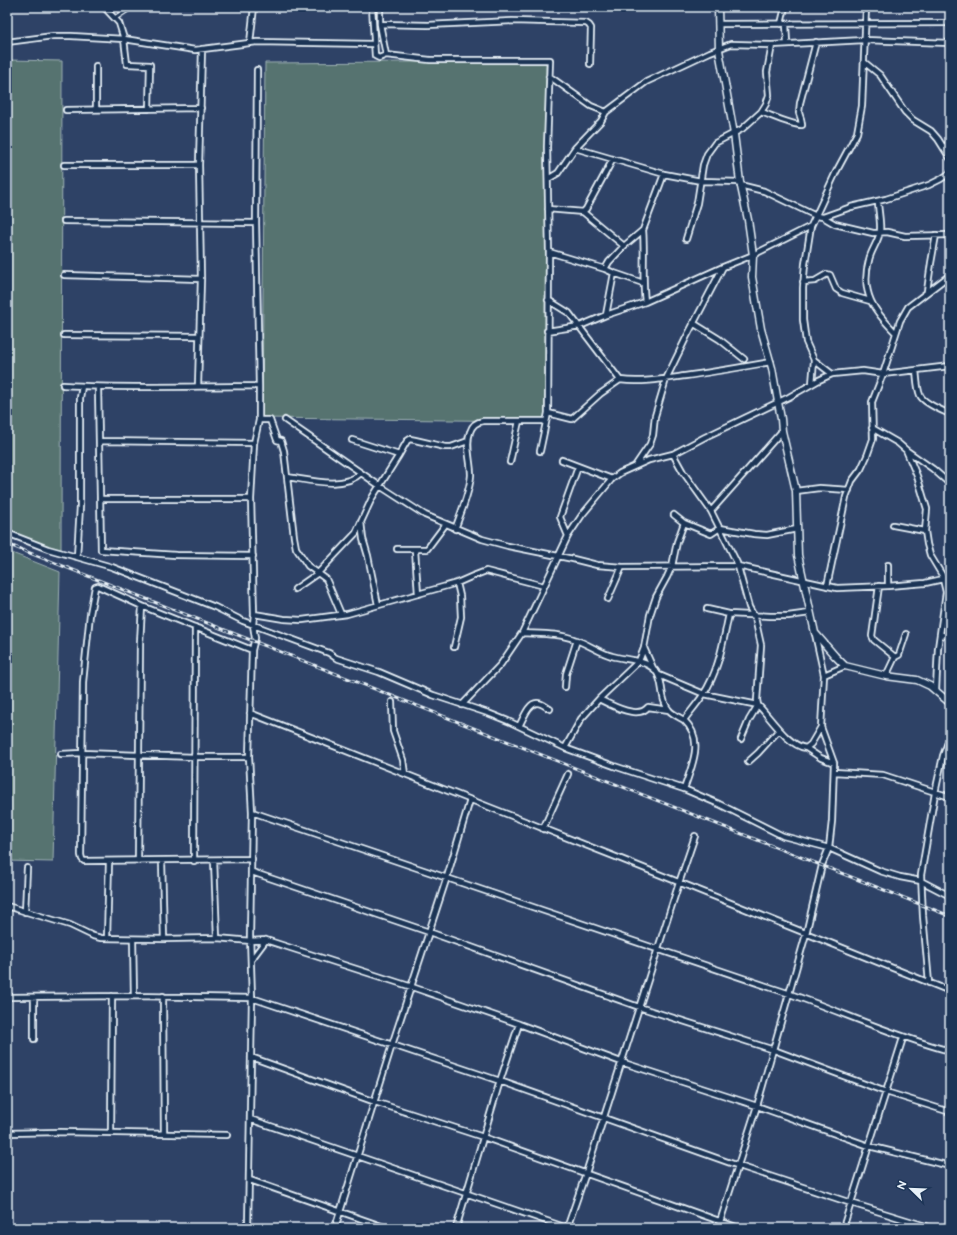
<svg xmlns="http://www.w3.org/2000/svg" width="957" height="1235" font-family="'Balsamiq Sans',sans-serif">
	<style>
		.green { fill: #567370; stroke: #9fb2b4 }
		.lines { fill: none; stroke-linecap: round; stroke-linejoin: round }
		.pedestrian-casing { stroke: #e8f1f8; stroke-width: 6 }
		.minor-casing { stroke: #e8f1f8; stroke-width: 8 }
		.tertiary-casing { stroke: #e8f1f8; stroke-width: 9 }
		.pedestrian { stroke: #1d3557; stroke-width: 3.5 }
		.minor { stroke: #1d3557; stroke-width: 4.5 }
		.tertiary { stroke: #1d3557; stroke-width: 6 }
		.rail-casing { stroke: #e8f1f8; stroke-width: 3 }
		.rail { stroke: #1d3557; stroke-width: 1.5; stroke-dasharray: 4.5; stroke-linecap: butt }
	</style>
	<rect width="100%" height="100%" fill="#2e4266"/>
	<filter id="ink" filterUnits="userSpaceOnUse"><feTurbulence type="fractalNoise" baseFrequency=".025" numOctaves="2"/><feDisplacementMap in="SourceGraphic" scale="8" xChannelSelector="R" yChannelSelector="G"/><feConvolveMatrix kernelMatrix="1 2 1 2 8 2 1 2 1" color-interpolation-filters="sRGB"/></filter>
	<g filter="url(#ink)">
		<!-- green -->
		<path class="green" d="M7,60L62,61L61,553L7,531Z
			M546,61L545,421L262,418L265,63Z
			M7,551L60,572L53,862L7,861Z"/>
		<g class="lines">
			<defs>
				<path id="pedestrian" d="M115,18L132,7"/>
				<path id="minor" d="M104,7L119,23L124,39L127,64L150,65L149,109
					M372,7L375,56L379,58L386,55L430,60H550L547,147L549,252L548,413L572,419L600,394L620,380C641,383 664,379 685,376C714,372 742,367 771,362
					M380,7V24L386,55
					M380,24L428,25L512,21L586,23L589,25L591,28L590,64
					M718,24L950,23
					M781,24L785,7
					M786,24L787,43
					M7,42L53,36H71L124,39L195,50L257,42L373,44
					M250,43L254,7
					M864,62L880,75L905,112L913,120L931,131L938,139L950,158
					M96,66V108
					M549,76L591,106L606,112L646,82L710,52L731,44L772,45L864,40L950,43
					M66,110L201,108
					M761,112C770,115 794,126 802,125L801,119L799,113L800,103L816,42
					M575,148L601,121L606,112
					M944,148L950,142
					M64,165H199
					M548,179L558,173L575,148L664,174L701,181L740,182
					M740,185L764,191L816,216L823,217L851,207L886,199L929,185L941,179L950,173
					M878,201C878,210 881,222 880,231C879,241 871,250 869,260C860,293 874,311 896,333
					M548,209L583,212L624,246
					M583,212L586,209L613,159
					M823,217L835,224L873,233L887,232L905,236L950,235
					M64,221L256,223
					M643,230C645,254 642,278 645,302
					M686,239L697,203L703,165L707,154L715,143L742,129L761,112L766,104L769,95L767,72L772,45
					M549,252L605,269
					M614,273L643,283
					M64,275L201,279
					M803,282L815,281L827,274L830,275L836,289L842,293L870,301
					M927,291L931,263L936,235
					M548,300L569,313L620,380
					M606,315L614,273L605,269L609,262L624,246L643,230L664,174
					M693,323L719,339L744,359
					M547,331L580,326L606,315L645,302L723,267
					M64,335L199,336
					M814,360L832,374
					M916,370C917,378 917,388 920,395C923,403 943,411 950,414
					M812,384L814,360L806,342L803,320V288L805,264L811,226L836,172L857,133L862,106L866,7
					M63,385C128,389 194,386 259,386
					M82,386L80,398V506L77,557L112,567L215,607L243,621L329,653L336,658L379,672L433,695L488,713L508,721L565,748L614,766L684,789L719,804L783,836L829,848L880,871L900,877L921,881L950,896
					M198,386L201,279L199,165L202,49
					M98,387L101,550L176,555L253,556
					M259,420H270L277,440L281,441L284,451L294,537L296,548L308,566L326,579L330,588L341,614
					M285,420L380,486L425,515L482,539L508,546L573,559L597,565L622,567L738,566L837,588L888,586L925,583L943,579L950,575
					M872,428L898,443L906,450L917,476L927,509L925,531L927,544L930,555L942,575L946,592L938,648L936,690
					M352,440L399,455
					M99,441L254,443
					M906,450L933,469L950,484
					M540,451L548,413
					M673,454L683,472L711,511L737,563L749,607L755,618L761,645L757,700L758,705C770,717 788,746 806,748L811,744L821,727
					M562,460L612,479
					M510,462L519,421
					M635,466L650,444L653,435L655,416L666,379L686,338L723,267L753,255L811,226
					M287,477C309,480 344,490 361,473
					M796,491L819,488L849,490
					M100,499H251
					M711,511L782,431
					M674,515L684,523L711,534L720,528L754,534L767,535L797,529
					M361,522L363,539L368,556L378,605
					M893,525L925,531
					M455,529C461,513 470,491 471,475C471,461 465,445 470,432C472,425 476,422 483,421H545
					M7,533L48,549L77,557
					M568,536L560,517L578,467
					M397,549H427L445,525
					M415,550L418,594
					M888,565V586
					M827,586L846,497L852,481L861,469L867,456L873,439L872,402L883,374L900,321L908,307L950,275
					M879,586L872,636L874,640L895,657
					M295,589L318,573L356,533L372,498L399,455L407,441L410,439L415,440L445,447H451L468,441
					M608,599L622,567
					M707,609L729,614L770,616H788L810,613
					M254,614L284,619L302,620L347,614L457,583L473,576L486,571L544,586
					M522,633C540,634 559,633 576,640C588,644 600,653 612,656C626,660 644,659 655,670C665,681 659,699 669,710C672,714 679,717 684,720
					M815,634L824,675
					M940,635L950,636
					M454,647L461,617L460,596L457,583
					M644,648L653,668
					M252,650L142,606L98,586L95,587L90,614L83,682L81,855L82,859L84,861L252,859
					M659,675L704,694L758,705
					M886,676L895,657L899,655L906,634
					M565,687L566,674L577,640
					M599,699C611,705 638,720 648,707L669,710
					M392,702L393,731L403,760L405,774
					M462,705L501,664L522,633L568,536L582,515L612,479L620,473L649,460L673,454L705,437L789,397L819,380L832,374L863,371L883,374L950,366
					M250,713L616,857L950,991
					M519,726C523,720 528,703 537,703C542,703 546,707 550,709
					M741,739L749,720L758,705
					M565,748L581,719L599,699L639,661L644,648L650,615L656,597L667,577L672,566L677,542L684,523
					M806,748L821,758L834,763
					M61,754L82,753L195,757H249
					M748,762L758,753L779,730
					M834,772L883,775L950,797
					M684,789C692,765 705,740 684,720C690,712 697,704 703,695C719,671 723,642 729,614
					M252,812C426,870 598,930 772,988C832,1007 889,1035 950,1051
					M543,829L568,774
					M214,860L217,938
					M138,861L140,643L142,606
					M162,861L164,939
					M194,861L195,627
					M252,872L429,932L639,1007L774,1050L886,1092L950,1112
					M7,906L70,925L93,936L101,938L164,939L217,938L251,941L266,940L412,987L519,1024L621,1062L757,1106L869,1146L950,1166
					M25,912L27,868
					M107,938L109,862
					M133,939L134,996
					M251,960L266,940
					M929,983L923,916L921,875L935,793L943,756L950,737
					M163,996L164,1134
					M7,997L134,996L252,998L500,1081L739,1166L851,1203L932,1228
					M34,997V1039
					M251,1057L375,1102L483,1137L739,1228
					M250,1119L567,1228
					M7,1133L60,1132L227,1135
					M111,1133L112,996
					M250,1180L387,1228
					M248,1228L252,998L250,936L252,812L249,757L252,650L255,638L253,625L254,614L251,499L254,443L259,420V386L256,223L257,70
					M335,1228L392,1045L447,877L470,800
					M456,1228L500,1081L519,1024
					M567,1228L586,1173L679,883L695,836
					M718,1228L757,1106L806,934L822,865L829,848L832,821L834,763L821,727L824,675L845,666
					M843,1228L903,1038"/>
				<path id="tertiary" d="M718,7L719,50L734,134L740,182L748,220L753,255L752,277L761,329L772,368L781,419L782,431L796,491L798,555L815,633L835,656L845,666L886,676L917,680L930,686L950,703"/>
			</defs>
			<!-- pedestrian casing -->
			<use href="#pedestrian" class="pedestrian-casing"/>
			<!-- minor casing -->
			<use href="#minor" class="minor-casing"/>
			<!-- tertiary casing -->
			<use href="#tertiary" class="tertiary-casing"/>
			<!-- pedestrian -->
			<use href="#pedestrian" class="pedestrian"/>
			<!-- minor -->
			<use href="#minor" class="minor"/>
			<!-- tertiary -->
			<use href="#tertiary" class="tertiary"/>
			<defs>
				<path id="rail" d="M7,544L950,916"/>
			</defs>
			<!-- rail casing -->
			<use href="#rail" class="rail-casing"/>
			<!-- rail -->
			<use href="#rail" class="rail"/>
		</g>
	</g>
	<!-- margin -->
	<rect width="957" height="1235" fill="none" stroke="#1d3557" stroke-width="24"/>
	<rect x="12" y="12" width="933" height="1211" fill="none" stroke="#e8f1f8" stroke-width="1.5" filter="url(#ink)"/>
	<!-- north arrow -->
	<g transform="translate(911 1189) rotate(293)" stroke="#1d3557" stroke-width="3" paint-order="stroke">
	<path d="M0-3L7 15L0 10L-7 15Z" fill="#e8f1f8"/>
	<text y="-6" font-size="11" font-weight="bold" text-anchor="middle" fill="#e8f1f8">N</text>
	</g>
</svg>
